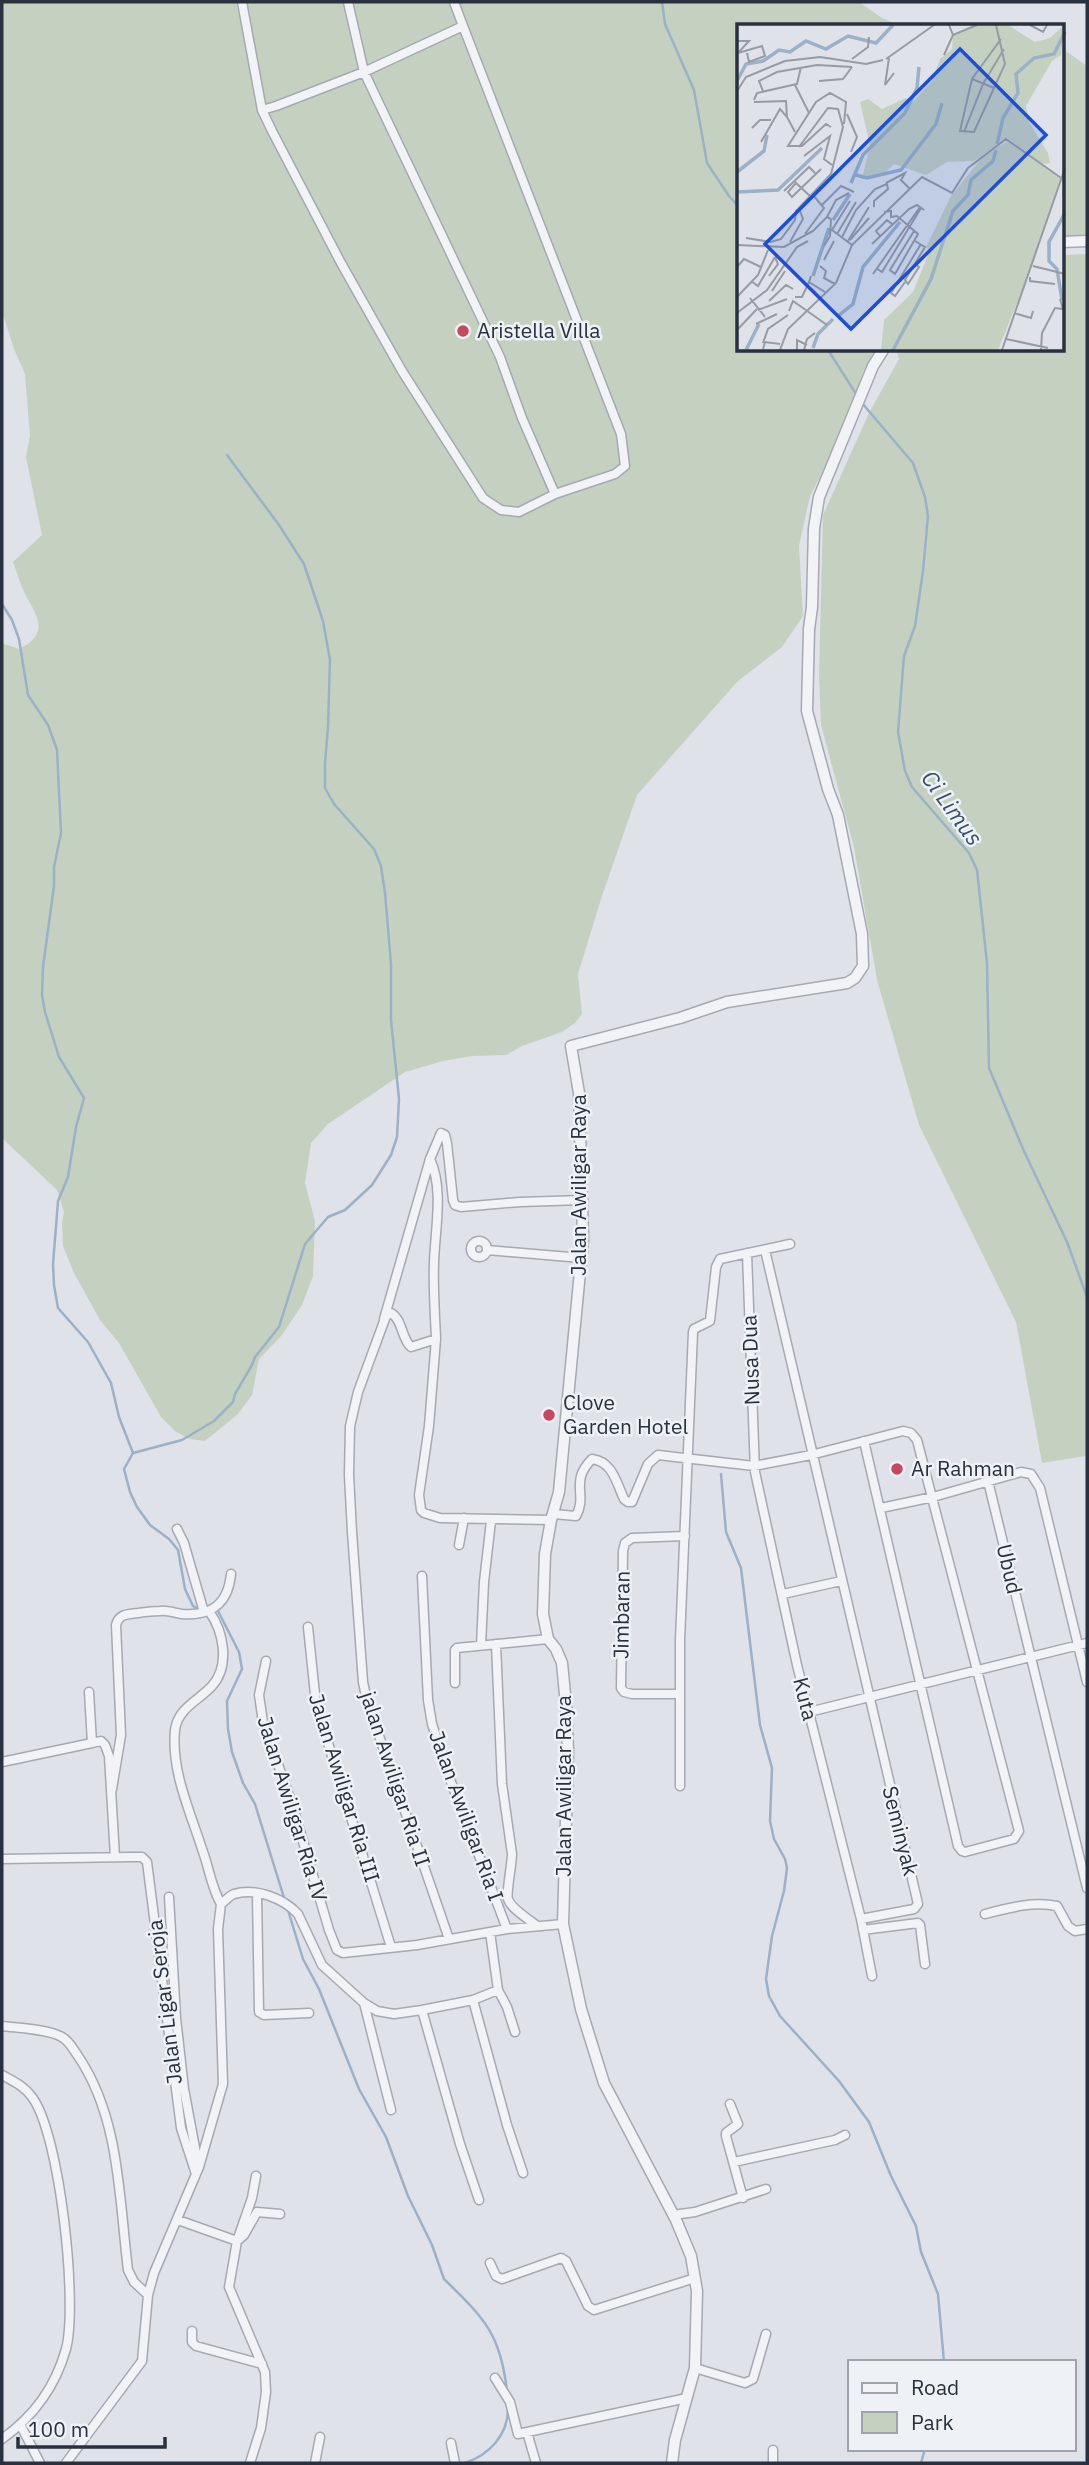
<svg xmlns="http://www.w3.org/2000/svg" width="1089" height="2465" font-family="'IBM Plex Sans',sans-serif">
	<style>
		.green { fill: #c5d1c0 }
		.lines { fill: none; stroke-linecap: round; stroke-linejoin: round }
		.stream { stroke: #9bb1c7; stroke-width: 2.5 }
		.minor-casing { stroke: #a5a9b2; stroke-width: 11 }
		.tertiary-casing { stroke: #a5a9b2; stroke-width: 13 }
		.minor { stroke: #f2f3f6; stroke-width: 8 }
		.tertiary { stroke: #f2f3f6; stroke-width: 10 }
		.poi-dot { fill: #c8485d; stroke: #eef1f5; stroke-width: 2.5 }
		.labels { text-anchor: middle; stroke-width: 5; stroke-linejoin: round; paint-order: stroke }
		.poi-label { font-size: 21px; fill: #29313e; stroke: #eef1f5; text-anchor: start }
		.street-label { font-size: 21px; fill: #29313e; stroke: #eef1f5 }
		.water-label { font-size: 23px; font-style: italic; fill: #345070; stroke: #eef1f5 }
		.inset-river { fill: none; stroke: #9bb1c7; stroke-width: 3.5 }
		.inset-road { fill: none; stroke: #969ba4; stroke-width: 2 }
		.view { fill: #1d4ed8; fill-opacity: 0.15; stroke: #1d4ed8; stroke-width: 3.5 }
		.inset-edge { fill: none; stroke: #29313e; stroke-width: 3.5 }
	</style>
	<rect width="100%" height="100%" fill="#dfe2e8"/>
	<!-- green -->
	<path class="green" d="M2,2H859L882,18L901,26H739V350H875L863,372L847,425L810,496L799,546L803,616L782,647L737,682L637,795L601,899L578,974L582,1014L575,1023L562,1032L522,1046L506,1055L472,1056L443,1061L405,1072L328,1124L311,1143L305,1183L315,1221L313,1276L302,1305L282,1335L259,1359L252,1395L238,1414L205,1441L190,1439L176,1432L161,1417L119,1343L100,1320L74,1273L63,1246L62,1223L64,1212L57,1190L2,1138V643L19,649C50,634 38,617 25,594C20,584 17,572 13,562L42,535L26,457L30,436L25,374L14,349L2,311Z
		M1063,49L1087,66V234L1063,238Z
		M1087,254V1458L1086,1456L1042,1463L1016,1322L919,1125L877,980L854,847L821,725L819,674L823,515L869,413L899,359L896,350H1063V255Z"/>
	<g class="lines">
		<!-- stream -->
		<path class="stream" d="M662,2L665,24L694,90L707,163L729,196L739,207
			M828,350L858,397
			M862,403L913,463L925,497L928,516L923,571L915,626L904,656L898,732L905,771L912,787L969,853L977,870L987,963L989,1068L1023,1149L1067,1242L1087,1297
			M2,604L12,620L19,639L28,695L48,725L57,750L61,833L54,867V886L43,967L42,995L45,1012L59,1057L84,1098L76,1127L68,1177L58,1201L53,1264L54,1285L58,1308L88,1342L111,1383L119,1417L133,1453
			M721,1474L726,1532L741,1568L760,1725L772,1768L770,1821L774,1839L785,1859L787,1868L784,1891L772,1936L766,1979L769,1996L780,2016L839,2081L869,2122L891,2176L916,2226L921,2252L938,2294L944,2362
			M212,1605L199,1609L193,1606L185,1589L178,1550L169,1539L150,1525L137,1507L130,1492L124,1469L133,1453L182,1440L214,1421L233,1402L235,1394L252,1365L255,1357L279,1327L305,1244L328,1217L345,1210L372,1185L391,1155L397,1137L399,1099L391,1020V964L385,893L381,866L374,849L334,804L325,788V763L328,727L330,660L323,621L304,564L279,525L227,455
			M217,1609L239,1652L242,1669L227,1701L228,1729L232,1752L243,1783L255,1804L285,1901
			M287,1907L303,1959L319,1989L359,2089L386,2137L408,2196L432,2245L444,2279C484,2318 501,2334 507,2392
			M465,2463C489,2455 508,2435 508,2409
			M921,2463L925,2449"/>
		<defs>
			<path id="minor" d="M242,2L262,110L272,131L341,263L402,371L483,498L501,510L519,512L555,494L615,474L625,466L621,434L463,26
				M348,2L364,72L500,357L522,418L555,494
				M262,110L276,106L364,72L463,26L454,2
				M430,1159C444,1189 435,1230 434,1262C433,1288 435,1314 436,1339
				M471 1249a8 8 0 1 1 16 0a8 8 0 1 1-16 0Z
				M487,1250L581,1258
				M765,1250L918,1904L914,1909L861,1919
				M747,1253L755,1472L797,1665L861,1919L872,1976
				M384,1319L430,1159L441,1133L445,1135L447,1143L453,1200L455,1205L461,1207L520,1202L583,1200
				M988,1481L1087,1888
				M881,1508L933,1497L1021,1472L1031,1474L1040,1488L1087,1682
				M553,1514L576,1516C588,1495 569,1482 592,1459C613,1462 616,1482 624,1499L628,1502H632L648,1464L658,1455L754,1466L811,1455L903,1431L911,1433L917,1440L1019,1831L1014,1839L965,1852L962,1851L958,1846L864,1441
				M177,1529L184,1543L204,1612
				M459,1545L464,1518
				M422,1576L428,1700L432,1724L448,1774L507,1929
				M783,1594L841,1581
				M209,1611C224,1632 230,1666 212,1686C198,1701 178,1708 175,1730C171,1771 190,1811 202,1849C209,1867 211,1887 221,1904
				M308,1627L316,1704L391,1947
				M496,1644L502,1784L512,1854C512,1864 506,1893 508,1899C511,1909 529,1919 537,1926
				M481,1645L484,1582L491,1521
				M266,1661L259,1695L263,1722L292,1804L329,1930L337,1950L343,1953L417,1945L507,1929L563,1924
				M455,1683V1650L457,1648L548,1639
				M680,1694H632L624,1692L621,1688L623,1551L625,1543L632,1538L685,1536
				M809,1712L1087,1643
				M92,1743L101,1741L105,1745L109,1756L115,1857
				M2,1762L92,1743L89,1692
				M680,1786V1640L693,1332L694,1329L710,1321L716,1267L720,1259L790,1244
				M112,1789L121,1735L116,1625C119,1614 127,1614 138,1613C145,1612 153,1611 160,1611C167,1610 175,1613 182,1614C212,1616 228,1604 231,1574
				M2,1859L131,1857H142L147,1862L181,2128L196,2174
				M257,1894L259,2012L264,2015L309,2013
				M169,1897L176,2018L184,2089L198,2164
				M985,1914C1008,1908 1033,1901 1057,1906L1068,1926L1075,1931L1087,1929
				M863,1930L918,1923L920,1925L925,1964
				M449,1939L367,1701L363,1682L352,1532L349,1475L350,1426L358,1392L386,1316L391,1313C403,1320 401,1338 411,1347L436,1339L429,1426L419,1495L421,1510L424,1513L440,1518L551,1520
				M498,1990L507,2007L515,2032
				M473,2000L507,2125L523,2173
				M364,2003L391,2110
				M422,2010L460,2144L479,2200
				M2,2026C18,2028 46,2029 60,2036C69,2040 73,2049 78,2056C120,2118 119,2198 128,2270L134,2282L148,2295
				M2,2075C13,2081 24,2086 32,2097C60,2134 78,2304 66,2349C55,2388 34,2416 2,2439
				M730,2104L738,2124L726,2133V2136L743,2198
				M734,2162L835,2140L845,2135
				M673,2215L695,2212L766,2189
				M178,2220L237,2241L244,2235L257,2212L280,2214
				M490,2263L496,2276L502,2279L561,2258L566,2261L588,2306L594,2310L695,2278
				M192,2331V2342L196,2346L262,2364
				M695,2368L745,2383L753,2379L766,2334
				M495,2378L510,2402L518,2434L687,2398
				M21,2426L40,2463
				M527,2432L536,2463
				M451,2443L455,2463
				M66,2463L142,2361L148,2295L154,2273L199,2167L223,2084L218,1929L221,1904C225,1901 229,1896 234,1894C256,1887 284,1899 298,1914L322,1965L364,2003L377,2011L394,2014L422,2010L473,2000L498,1990L490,1932
				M250,2463L261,2428L266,2392L265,2372L229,2287L237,2241L252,2198L256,2176
				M315,2463L320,2437
				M773,2463V2450"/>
			<path id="tertiary" d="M1063,242L1087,241
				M672,2463L675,2440L695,2368L697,2291L691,2256L676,2220L604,2083L581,2009L563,1924L568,1750L566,1705L562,1663L556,1649L548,1639L543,1614L545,1554L551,1520L559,1492L583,1240L579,1093L571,1046L680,1018L727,1002L847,983L855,978L863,966L862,934L838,815L828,789L807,711L809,629L812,607L814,528L819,497L873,366L883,350"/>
		</defs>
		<!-- minor casing -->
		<use href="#minor" class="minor-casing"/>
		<!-- tertiary casing -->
		<use href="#tertiary" class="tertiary-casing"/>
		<!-- minor -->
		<use href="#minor" class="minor"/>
		<!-- tertiary -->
		<use href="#tertiary" class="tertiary"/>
	</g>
	<!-- markers -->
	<g class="poi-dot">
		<circle cx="463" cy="331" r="7"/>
		<circle cx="549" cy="1415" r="7"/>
		<circle cx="897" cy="1469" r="7"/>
	</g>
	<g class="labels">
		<!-- poi labels -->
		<g class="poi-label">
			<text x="477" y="338">Aristella Villa</text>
			<text x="563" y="1410">Clove<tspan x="563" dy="24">Garden Hotel</tspan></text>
			<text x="911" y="1476">Ar Rahman</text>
		</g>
		<!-- street labels -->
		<g class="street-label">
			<text transform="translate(579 1185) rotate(-90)" y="7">Jalan Awiligar Raya</text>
			<text transform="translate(751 1360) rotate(-92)" y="7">Nusa Dua</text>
			<text transform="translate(1009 1569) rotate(77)" y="7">Ubud</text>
			<text transform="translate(622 1615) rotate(-89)" y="7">Jimbaran</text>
			<text transform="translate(805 1699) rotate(76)" y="7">Kuta</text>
			<text transform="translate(395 1779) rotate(72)" y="7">jalan Awiligar Ria II</text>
			<text transform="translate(564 1786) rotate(-90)" y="7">Jalan Awiligar Raya</text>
			<text transform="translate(344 1788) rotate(73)" y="7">Jalan Awiligar Ria III</text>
			<text transform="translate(292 1809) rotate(73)" y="7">Jalan Awiligar Ria IV</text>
			<text transform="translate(466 1816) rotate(70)" y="7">Jalan Awiligar Ria I</text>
			<text transform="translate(900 1831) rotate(76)" y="7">Seminyak</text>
			<text transform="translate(165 2002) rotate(-97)" y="7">Jalan Ligar Seroja</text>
		</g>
		<!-- water labels -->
		<g class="water-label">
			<text transform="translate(952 808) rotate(54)" y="8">Ci Limus</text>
		</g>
	</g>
	<!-- overview -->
	<g transform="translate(737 24)">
		<rect width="327" height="327" fill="#dfe2e8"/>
		<path d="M236,1H271L298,18L313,14L327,1L324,31L315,37L289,82L292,98L311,129L313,139L305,140L270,114L237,137L210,138L189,151L157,140L147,150L125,155L133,122L123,78L131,75L145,85L169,74L176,78L195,57L203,35L215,25L216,12ZM271,117L323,155L297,237L261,326H144L147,296L176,268L193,226L189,223L214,172L247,131Z" fill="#c5d1c0"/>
		<path class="inset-river" d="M0,57L9,40L26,37L42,26L53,28L69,17L89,25L111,12L139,19L156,1M260,120L266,94L281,69L279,50L297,34L317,30L328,8M0,148L27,127L30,111M119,151L130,154L164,146L199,100L205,79M114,159L126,131L168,89L180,64L182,43M0,168L41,166L85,124M96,196L113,170M76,252L92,204M325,276L320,245L312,237V218L328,189M101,292L116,280L126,243L163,198M76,324L81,310L96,295M9,326L22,300M156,326L194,255L216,187L231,171L234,156L256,137L259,126"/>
		<path class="inset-road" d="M212,1L216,11L240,1M293,1L306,8L310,1M0,17H12L1,29L25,22L28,32L12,38L10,29M207,31L216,11M152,34L148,61L157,49M115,35L131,23L132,13M149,35L197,1M235,55L257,64L268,40L259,1M82,57L106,55L115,43M58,61L72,89M257,64L237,108L223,107L235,55L264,15M0,67L9,53L48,37L83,33L129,40L146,36M26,67L22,57L40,48L80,41L115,43M17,76L20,69L60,60L64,43M17,78L49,77L50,93L58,108M110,90L120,113L114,128M94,103L89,100L65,122H51L79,78L93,69L109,78L107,100M15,104L23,96H34M227,108L246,60L267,25M24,118L43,85L50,93M67,132L93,112L87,135L95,141M58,158L74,173M59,159L51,168L55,173L84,145M149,159L168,149L164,156L173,165M47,167L72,143L78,149M113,177L95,206L115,221M85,181L104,162L117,168M147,188L154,187V193L160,192L181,210L158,250L153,246L177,207M90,193L99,176L112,169M68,210L87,184L76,171M100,210L119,178M143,212L139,207L150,196L155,200M105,213L119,186L138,165L150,160L151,165L137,177V183M9,214L34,218L44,215L58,196L59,187L94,150L106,103L101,85L91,84L62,123M113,216L132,194M111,217L132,183M53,218L66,195L62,184M135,220L172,185L180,181L187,186M0,221L47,223L76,207L90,193L94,195M87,222L93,212L94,195M87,236L97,217M178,240L182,243L171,260L168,256L188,223L178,217M83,242L89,247L87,254L98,260M296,242L328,250M0,243L7,235L24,243M139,244L145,248L184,184M136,250L183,183M32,252L41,240L38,233M74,252L72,258L88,268M293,253V257L318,260M14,257L21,262L38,233M168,258L158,272L154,269L184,220M35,267L48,247M0,273L21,251L31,226M58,273H65L72,258M13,274L28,293M32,277L49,261L56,265M21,286L50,275M52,287L56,277L90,301M0,289L30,266L60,223L71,217M277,289L294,294L296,287M19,300L40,290M0,306L20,285M269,315L311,324M26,319L31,305L51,291M26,325L28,318L43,320M43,326L51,305L99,259L115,221L185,153L215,169L231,144L269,115L324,154M60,326V316L70,321M67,326L70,315L78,309M265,326L328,144M304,326L305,309L318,284L326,285L323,275"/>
		<path class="view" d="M223,25L309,111L114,305L28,220Z"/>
		<rect width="327" height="327" class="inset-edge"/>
	</g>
	<!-- border -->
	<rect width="1089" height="2465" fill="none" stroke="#29313e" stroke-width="7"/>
	<!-- legend -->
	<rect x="848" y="2360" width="228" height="91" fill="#eef1f5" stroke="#9fa4ac" stroke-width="2"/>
	<rect x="862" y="2383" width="35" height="10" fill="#f2f3f6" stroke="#9fa4ac" stroke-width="2"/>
	<text x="911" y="2395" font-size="21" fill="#29313e">Road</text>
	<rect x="862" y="2412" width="35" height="21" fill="#c5d1c0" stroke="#9fa4ac" stroke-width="2"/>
	<text x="911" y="2430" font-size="21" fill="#29313e">Park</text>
	<!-- scale -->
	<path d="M18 2437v10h147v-10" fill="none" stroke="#29313e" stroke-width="3.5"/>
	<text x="28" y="2437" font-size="21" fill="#29313e" stroke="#eef1f5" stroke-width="5" paint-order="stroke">100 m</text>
</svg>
